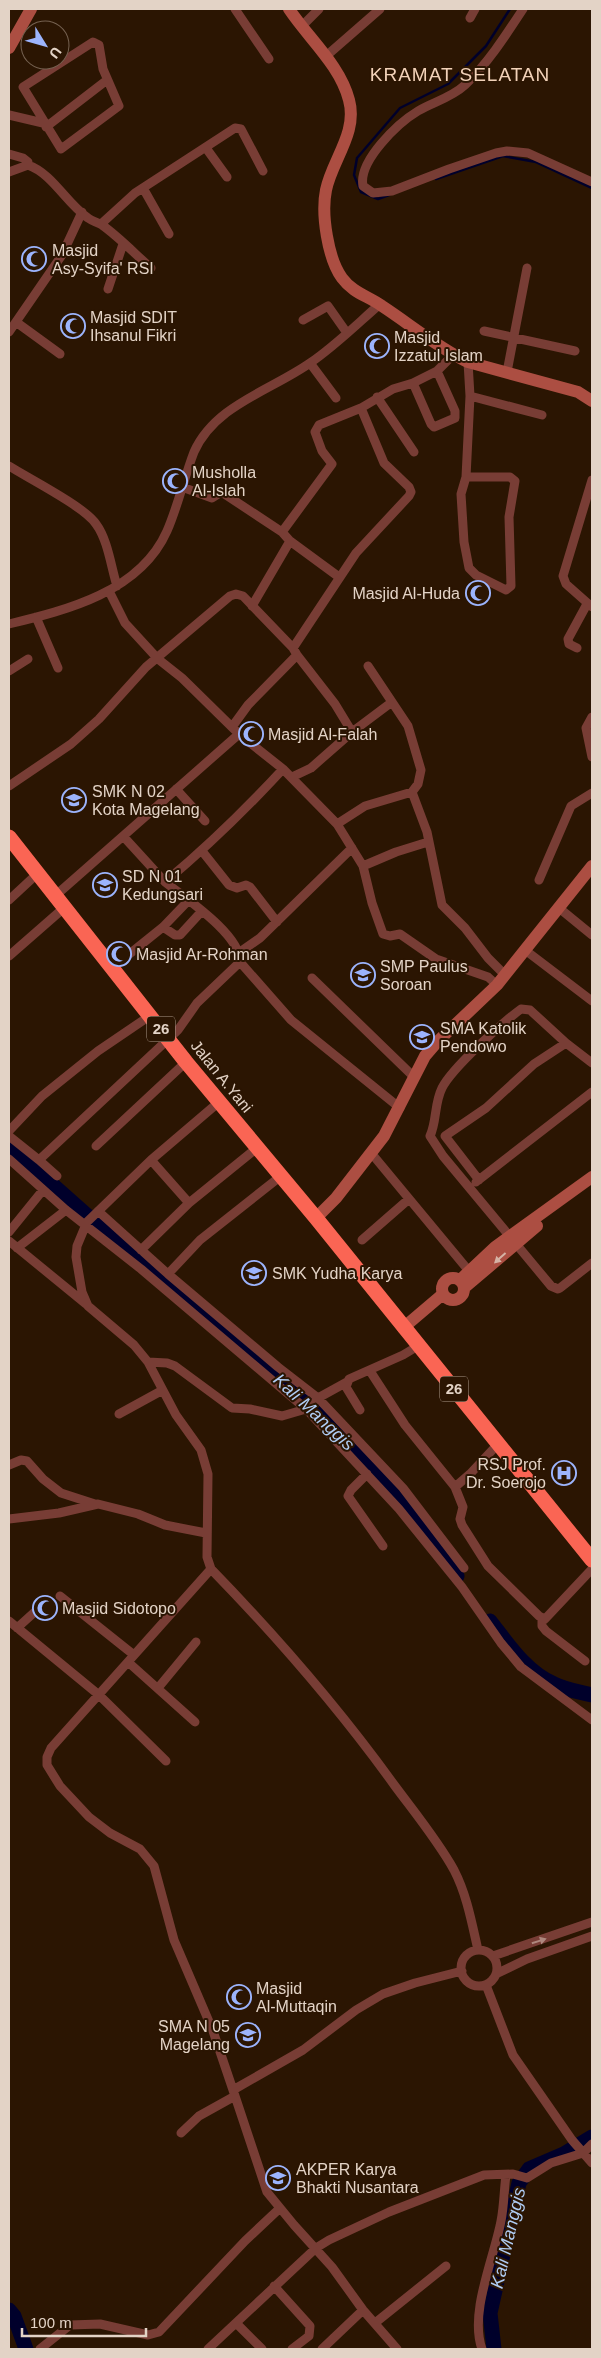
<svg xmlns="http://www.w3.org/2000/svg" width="601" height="2358" font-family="Helvetica,sans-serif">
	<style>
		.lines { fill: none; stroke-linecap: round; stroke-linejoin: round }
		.stream { stroke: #00002b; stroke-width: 2.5 }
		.river { stroke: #00002b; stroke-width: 15 }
		.street { stroke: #783d35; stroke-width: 9 }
		.secondary { stroke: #ac4e42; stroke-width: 12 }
		.highway { stroke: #fa6554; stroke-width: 15 }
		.oneway { fill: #d5b2a5 }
		.oneway2 { fill: #ae887e }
		.labels { text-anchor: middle; stroke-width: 4; stroke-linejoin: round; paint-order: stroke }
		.shield { fill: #2b1502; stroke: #ac9a8b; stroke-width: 1 }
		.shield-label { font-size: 15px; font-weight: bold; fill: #e3d3c6 }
		.poi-label { font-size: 16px; fill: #e3d3c6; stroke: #2b1502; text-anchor: start }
		.street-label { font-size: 16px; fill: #e3d3c6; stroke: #2b1502 }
		.water-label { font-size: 18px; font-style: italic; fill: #afccf3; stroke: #2b1502 }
		.quarter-label { font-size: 19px; letter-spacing: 1px; fill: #f2d2b9; stroke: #2b1502 }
	</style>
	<rect width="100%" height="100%" fill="#2b1502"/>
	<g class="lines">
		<!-- stream -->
		<path class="stream" d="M436,179L503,156L536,162L592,188
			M389,195L378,199L361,192L354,175L357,158L400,108L448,84L486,46L510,9"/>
		<!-- river -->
		<path class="river" d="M9,1146L126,1250L323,1416L404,1502L457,1576
			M490,1621C508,1644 526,1672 554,1684C566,1690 580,1692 592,1695
			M9,2310L14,2316L26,2349
			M494,2349L490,2313L519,2183L529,2169L564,2154L592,2137"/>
		<!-- street -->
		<path class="street" d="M235,9L269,59
			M523,9C506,35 488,63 465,85C451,98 433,102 418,111C398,123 358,161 363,186L373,193L392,191L449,169L496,153L507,151L528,153L592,182
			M470,18L475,9
			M301,27L319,9
			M93,42L99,45L103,69L119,106L61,149L23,87Z
			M325,57L380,9
			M9,115L43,123
			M46,127L107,80
			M206,148L227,177
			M9,154L23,158L28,162V165
			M9,172L28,165C53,174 66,203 88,218C92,221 97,222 102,225C119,237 135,254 151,268
			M143,188L169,234
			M101,224L135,193L235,128L241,129L263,171
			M108,289L123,244
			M303,320L328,306L347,333
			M16,322L60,354
			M484,331L575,351
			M9,332L62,255L82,212
			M310,363L336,398
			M507,372L527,268
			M413,383L431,424L434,427L455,418V411L437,371L453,355
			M470,396L542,415
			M377,397L414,452
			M9,466C28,478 85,507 96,524C108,540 111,567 117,586
			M466,477H510L515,481L509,517L511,586L506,590L476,575L469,568L464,542L461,494L466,477L470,396L468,362
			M592,480L563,576L566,584L592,607
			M182,487L212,498L220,493H223L282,532L290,541L252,606
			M282,532L332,464L322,451L315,432L319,425L361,408L393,389L413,383L437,371
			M290,541L339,577
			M109,591L125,623L158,659L182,678L239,734L283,769L337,824L363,866L372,903L383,934L390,936L400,934L436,959L488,977L497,985
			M36,617L58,668
			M9,624C67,610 140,592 167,531C178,506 184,478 194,452C215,405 270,391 310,363C335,346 357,324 380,304
			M577,648L569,644L568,639L587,604
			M297,655L335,704L352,732
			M368,666L408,726L421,770L418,784L412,792L427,832L442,905L465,928L488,958L505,975
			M9,671L28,659
			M592,717L586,728L592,757
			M232,727L248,705L297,655L293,648L356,553L409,496L411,492L409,487L384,463L361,408
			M292,777L311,768L352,732L392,702
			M9,786L71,744L99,719L146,667L230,596L236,594L243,596L293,648
			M176,789L205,821
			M337,824L365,806L412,792
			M123,836L165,882C207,847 246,809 283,769
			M202,851L229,885L237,888L246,885L250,887L277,922
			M363,866L396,852L428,842
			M539,880L571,806L592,793
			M55,896L239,734
			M9,900L37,874
			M559,908L592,935
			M163,927L175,935H180L201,912
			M525,950L592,1001
			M240,952L260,938L352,848
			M9,956L65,907
			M240,962L291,1020L400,1108
			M112,968L163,927L188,901
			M312,978L414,1077
			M592,1063L566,1043L530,1010L521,1009C502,1023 452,1068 442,1088C434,1104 437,1121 430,1136L443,1156L551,1286L558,1289L560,1288L592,1263
			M219,1102L151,1160L87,1222L77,1246L76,1257L82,1292L88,1306L134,1345L148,1362L176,1415L201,1450L208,1474L207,1557L211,1569C279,1639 338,1707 395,1786C415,1813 438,1841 454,1870C467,1895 472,1924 478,1950
			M9,1131L42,1096L98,1051L151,1015
			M9,1136L39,1160L178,1030L197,1003L240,962C241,935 185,898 165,882
			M96,1146L186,1062
			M372,1154L469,1271
			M9,1159L66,1210L141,1269L306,1409L399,1509L462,1587L501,1643L521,1667L592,1720
			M39,1160L57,1176
			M151,1160L189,1203
			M479,1180L445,1136L486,1108L534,1064L566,1043
			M476,1182L592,1092
			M98,1211L168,1274L278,1367L318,1398L403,1488L464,1568
			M9,1232L43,1190
			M362,1240L409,1199
			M9,1241L86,1304
			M17,1248L66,1210
			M141,1250L189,1203L258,1147
			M168,1274L200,1240L281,1176
			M148,1362L167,1363L175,1366L232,1408L250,1409L282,1416L306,1409L318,1398L347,1382
			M370,1371L405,1425L455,1487
			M360,1410L346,1387L349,1379L403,1355L418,1346
			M119,1414L161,1391
			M498,1444L470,1474L455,1487L463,1507L460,1519L462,1525L488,1566L539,1616L545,1619L592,1569
			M9,1465L21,1460L27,1461L43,1479L61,1493L95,1504
			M367,1474L351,1490L348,1496L383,1546
			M9,1519L59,1513L98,1504L138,1514L165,1525L206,1533
			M211,1569L51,1748L47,1757V1765L60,1786L89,1817L110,1833L140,1849L154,1866L174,1940L213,2031L233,2090L303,2050L356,2010L383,1994L415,1983L462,1971
			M60,1596L134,1655
			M542,1618V1626L546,1631L585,1661
			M9,1621L99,1695L166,1761
			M17,1628L38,1609
			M128,1662L195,1722
			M158,1688L196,1642
			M461 1968a18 18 0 1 1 36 0a18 18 0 1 1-36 0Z
			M493,1956L592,1922
			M496,1974L527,1959L592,1936
			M486,1985L513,2055L572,2140L592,2163
			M233,2090L267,2192L294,2225L332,2267L363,2310L397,2349
			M181,2133L199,2116L235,2096
			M274,2286L310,2326L309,2336L292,2349
			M236,2323L262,2349
			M375,2323L446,2266
			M40,2349L70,2325L100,2324L148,2335L159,2332L245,2241L279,2209
			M208,2349L316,2248L329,2240L389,2212L484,2175L513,2174L527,2178L551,2163L583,2153L592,2144
			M322,2349L363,2310
			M482,2349C469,2313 494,2258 501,2221C504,2206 504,2190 506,2175"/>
		<!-- secondary -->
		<path class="secondary" d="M289,9C309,39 340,65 349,100C358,133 332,160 326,190C321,214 328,259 342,278C353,293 368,296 382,306C411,325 437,347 468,362L578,392L592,401
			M9,48L31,9
			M316,1218L336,1198L384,1136L425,1056L437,1042L497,985L592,866
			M442 1289a11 11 0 1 1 22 0a11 11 0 1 1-22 0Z
			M460,1280L495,1247L592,1177
			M464,1288L537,1226
			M403,1328L443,1294"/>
		<!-- highway -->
		<path class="highway" d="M9,837L186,1062L316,1218L592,1560"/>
	</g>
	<!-- one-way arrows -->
	<defs><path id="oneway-solid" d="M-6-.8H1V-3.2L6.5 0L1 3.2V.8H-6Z" transform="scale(1.25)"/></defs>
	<use class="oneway" href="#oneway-solid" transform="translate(500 1258) rotate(138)"/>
	<use class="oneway2" href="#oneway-solid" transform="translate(539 1941) rotate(-17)"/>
	<!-- icons -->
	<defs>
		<symbol id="mosque-ring" viewBox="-11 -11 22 22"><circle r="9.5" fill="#2b1502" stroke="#9cb4fd" stroke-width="1.5"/><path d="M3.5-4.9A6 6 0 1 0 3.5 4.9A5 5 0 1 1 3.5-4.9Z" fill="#9cb4fd"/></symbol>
		<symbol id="school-ring" viewBox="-11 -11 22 22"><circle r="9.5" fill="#2b1502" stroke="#9cb4fd" stroke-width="1.5"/><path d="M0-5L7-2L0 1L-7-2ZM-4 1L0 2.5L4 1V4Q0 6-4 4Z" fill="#9cb4fd"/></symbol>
		<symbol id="hospital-ring" viewBox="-11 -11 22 22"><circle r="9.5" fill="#2b1502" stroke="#9cb4fd" stroke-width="1.5"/><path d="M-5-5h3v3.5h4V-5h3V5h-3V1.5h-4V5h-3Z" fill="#9cb4fd"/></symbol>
		<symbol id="university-ring" viewBox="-11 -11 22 22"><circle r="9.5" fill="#2b1502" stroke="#9cb4fd" stroke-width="1.5"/><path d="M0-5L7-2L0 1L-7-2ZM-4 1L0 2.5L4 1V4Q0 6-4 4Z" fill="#9cb4fd"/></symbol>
	</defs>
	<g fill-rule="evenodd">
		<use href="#mosque-ring" x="20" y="245" width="28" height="28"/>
		<use href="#mosque-ring" x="59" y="312" width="28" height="28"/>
		<use href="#mosque-ring" x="363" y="332" width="28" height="28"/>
		<use href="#mosque-ring" x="161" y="467" width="28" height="28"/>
		<use href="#mosque-ring" x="464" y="579" width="28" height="28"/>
		<use href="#mosque-ring" x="237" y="720" width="28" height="28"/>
		<use href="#school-ring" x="60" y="786" width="28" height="28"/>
		<use href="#school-ring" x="91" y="871" width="28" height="28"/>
		<use href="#mosque-ring" x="105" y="940" width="28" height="28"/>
		<use href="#school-ring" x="349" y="961" width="28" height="28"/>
		<use href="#school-ring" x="408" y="1023" width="28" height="28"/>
		<use href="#school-ring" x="240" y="1259" width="28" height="28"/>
		<use href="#hospital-ring" x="550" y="1459" width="28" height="28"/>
		<use href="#mosque-ring" x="31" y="1594" width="28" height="28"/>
		<use href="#mosque-ring" x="225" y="1983" width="28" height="28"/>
		<use href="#school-ring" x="234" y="2021" width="28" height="28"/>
		<use href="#university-ring" x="264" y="2164" width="28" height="28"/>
	</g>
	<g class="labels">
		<!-- shield labels -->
		<g class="shield">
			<rect x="147" y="1016.5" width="28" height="25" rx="4"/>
			<rect x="440" y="1376.5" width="28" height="25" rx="4"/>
		</g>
		<g class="shield-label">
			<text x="161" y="1034">26</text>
			<text x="454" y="1394">26</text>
		</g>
		<!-- poi labels -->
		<g class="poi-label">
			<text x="52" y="256">Masjid<tspan x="52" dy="18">Asy-Syifa' RSI</tspan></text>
			<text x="90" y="323">Masjid SDIT<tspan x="90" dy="18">Ihsanul Fikri</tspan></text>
			<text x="394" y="343">Masjid<tspan x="394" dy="18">Izzatul Islam</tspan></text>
			<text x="192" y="478">Musholla<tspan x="192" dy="18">Al-Islah</tspan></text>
			<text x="460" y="599" text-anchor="end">Masjid Al-Huda</text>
			<text x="268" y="740">Masjid Al-Falah</text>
			<text x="92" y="797">SMK N 02<tspan x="92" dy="18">Kota Magelang</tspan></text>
			<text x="122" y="882">SD N 01<tspan x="122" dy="18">Kedungsari</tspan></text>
			<text x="136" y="960">Masjid Ar-Rohman</text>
			<text x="380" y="972">SMP Paulus<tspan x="380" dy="18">Soroan</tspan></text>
			<text x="440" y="1034">SMA Katolik<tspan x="440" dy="18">Pendowo</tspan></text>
			<text x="272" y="1279">SMK Yudha Karya</text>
			<text x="546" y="1470" text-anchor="end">RSJ Prof.<tspan x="546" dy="18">Dr. Soerojo</tspan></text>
			<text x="62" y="1614">Masjid Sidotopo</text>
			<text x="256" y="1994">Masjid<tspan x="256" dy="18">Al-Muttaqin</tspan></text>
			<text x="230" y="2032" text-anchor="end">SMA N 05<tspan x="230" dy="18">Magelang</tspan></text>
			<text x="296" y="2175">AKPER Karya<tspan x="296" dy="18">Bhakti Nusantara</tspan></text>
		</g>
		<!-- street labels -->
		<g class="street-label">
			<text transform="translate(222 1076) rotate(51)" y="6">Jalan A.Yani</text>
		</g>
		<!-- water labels -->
		<g class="water-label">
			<text transform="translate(314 1412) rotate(43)" y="6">Kali Manggis</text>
			<text transform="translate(508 2238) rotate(-77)" y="6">Kali Manggis</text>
		</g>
		<!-- quarter labels -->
		<g class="quarter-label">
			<text x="460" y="81">KRAMAT SELATAN</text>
		</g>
	</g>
	<!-- border -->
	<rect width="601" height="2358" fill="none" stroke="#e3d3c6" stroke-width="20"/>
	<!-- north arrow -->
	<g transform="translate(45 45) rotate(127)"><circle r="24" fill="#2b1502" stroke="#756150"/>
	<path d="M0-4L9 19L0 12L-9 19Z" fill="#9cb4fd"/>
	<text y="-8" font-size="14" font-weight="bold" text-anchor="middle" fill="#e3d3c6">U</text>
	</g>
	<!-- scale -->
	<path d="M22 2328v8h124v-8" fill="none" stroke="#e3d3c6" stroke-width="2.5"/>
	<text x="30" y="2328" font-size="15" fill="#e3d3c6" stroke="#2b1502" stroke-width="4" paint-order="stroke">100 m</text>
</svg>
